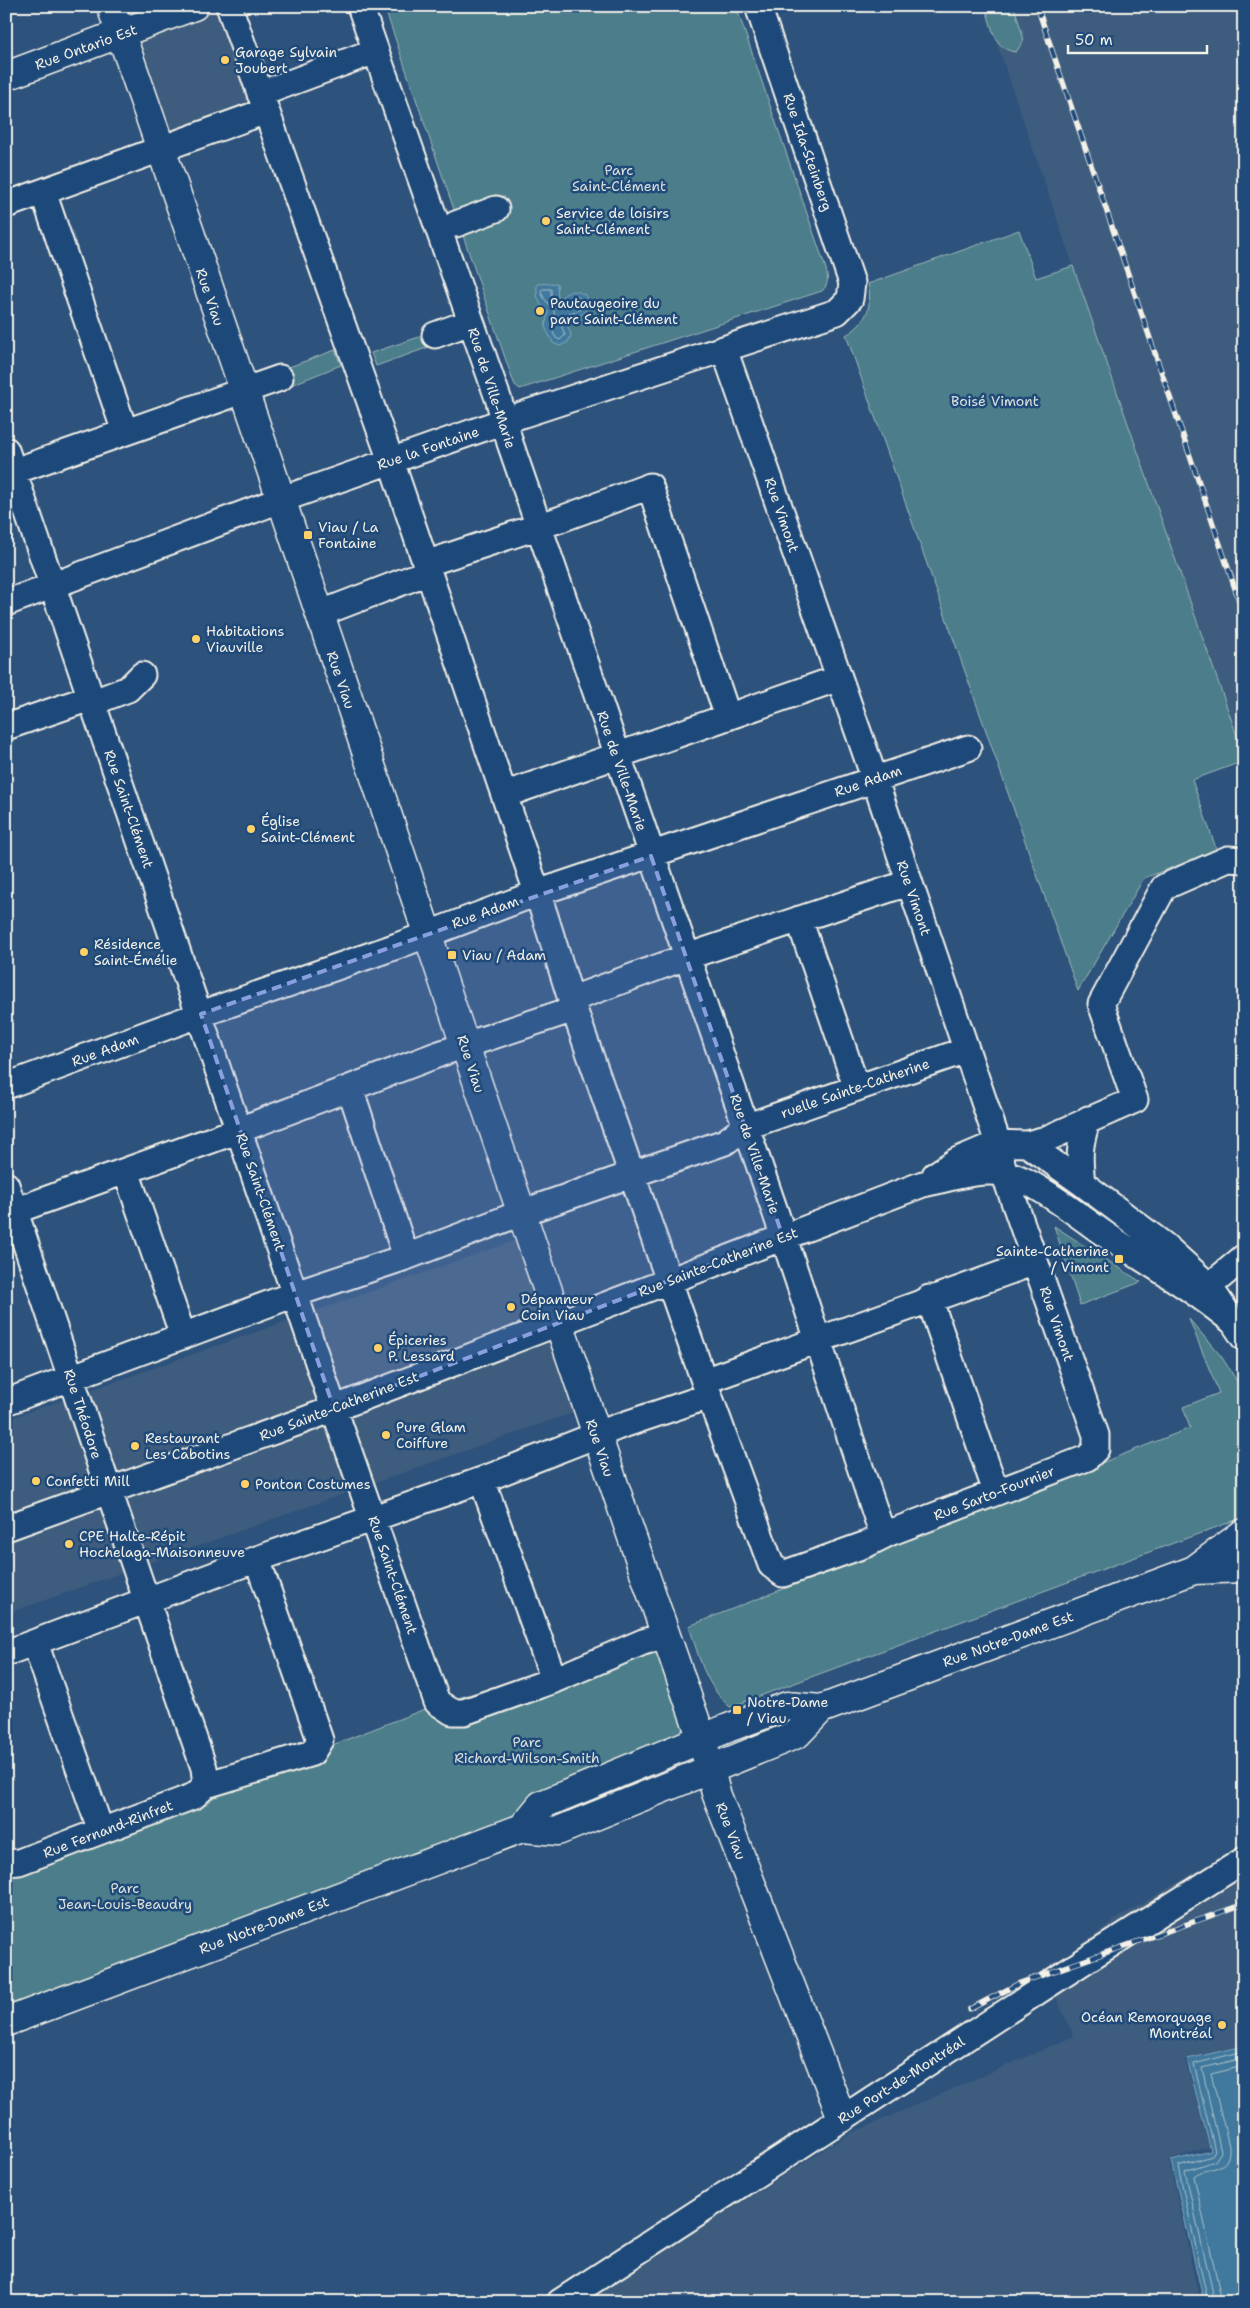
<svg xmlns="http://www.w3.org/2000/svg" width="1250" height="2308" font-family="'Shantell Sans',sans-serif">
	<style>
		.built { fill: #3d5c7e }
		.green { fill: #4b7e8a; stroke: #a0b8b9 }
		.water { fill: #41799d; stroke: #89a9bb }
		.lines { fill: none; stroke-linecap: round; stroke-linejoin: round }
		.shore { stroke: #acc1ca; stroke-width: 1 }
		.minor-casing { stroke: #f4f1e8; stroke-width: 29 }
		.major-casing { stroke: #f4f1e8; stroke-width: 31 }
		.minor { stroke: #1f4a7a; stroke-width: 25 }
		.major { stroke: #1f4a7a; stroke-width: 28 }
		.rail-casing { stroke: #f4f1e8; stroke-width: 5.5 }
		.rail { stroke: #1f4a7a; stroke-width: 4; stroke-dasharray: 11; stroke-linecap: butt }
		.marked { fill: #88a0e0; fill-opacity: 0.2; stroke: #88a0e0; stroke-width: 4; stroke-dasharray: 10 6; stroke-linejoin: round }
		.poi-dot { fill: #ffd166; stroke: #1f4a7a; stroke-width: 2 }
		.labels { text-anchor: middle; stroke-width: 5; stroke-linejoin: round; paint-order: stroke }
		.street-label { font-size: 14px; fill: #f4f1e8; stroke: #1f4a7a }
		.poi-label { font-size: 14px; fill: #f4f1e8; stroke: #1f4a7a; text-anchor: start }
		.park-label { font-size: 14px; fill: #dbe0da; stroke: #1f4a7a }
	</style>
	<rect width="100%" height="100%" fill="#2d527c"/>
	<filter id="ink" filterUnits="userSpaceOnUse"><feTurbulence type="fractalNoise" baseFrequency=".02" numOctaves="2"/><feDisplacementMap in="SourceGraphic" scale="10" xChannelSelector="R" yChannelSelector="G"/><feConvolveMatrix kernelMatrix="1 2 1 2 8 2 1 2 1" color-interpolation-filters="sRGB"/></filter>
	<g filter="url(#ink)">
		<!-- built -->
		<path class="built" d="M198,6H229L265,111L162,150L121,35Z
			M984,6H1244V756L1073,266Z
			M528,1236L586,1408L6,1614V1420Z
			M1244,1843V2045L1185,2059L1209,2147L1169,2160L1200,2302H582L849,2134L1074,2036L1044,1973L1116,1919Z"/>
		<!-- green -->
		<path class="green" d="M384,6H736L826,269C828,279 829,284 822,291L520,389L515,385L512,378Z
			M985,6H1014L1024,40L1016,52C993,50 992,25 985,6Z
			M1019,230L1036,278L1073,266L1244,756V761L1192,780L1217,851L1144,878L1078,991L846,335C866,324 873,306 868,284Z
			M428,334L432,346L376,366L371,353Z
			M335,350L341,365L286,387L281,370Z
			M1054,1226L1141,1282L1080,1305Z
			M1189,1319L1221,1356L1244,1392V1517L730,1707C705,1685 699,1657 689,1626L1190,1428L1183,1407L1219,1393Z
			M664,1636L705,1754L483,1843L6,2022V1859L312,1753L435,1705Z"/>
		<!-- water -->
		<path class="water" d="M557,283L558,300C567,293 572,287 585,295C593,310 582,317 568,318L566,321L571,335L568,342L560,346L553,343L545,327L548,312C538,304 536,296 537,284Z
			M1244,2046V2302H1204L1171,2161L1211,2151L1187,2059Z"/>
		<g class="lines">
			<!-- shore -->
			<path class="shore" d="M543,289H551V299L557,304L562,303L572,296L578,297L583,302L580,310L566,314L562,318L561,325L565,335L560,340L556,338C546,321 556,321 554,312C552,304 544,303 541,291Z
				M1208,2302L1178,2166L1212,2156L1215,2151L1194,2064L1244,2051
				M1215,2302L1185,2171L1215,2161L1221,2152L1202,2068L1244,2058
				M1222,2302L1194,2176C1207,2165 1231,2174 1229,2146L1211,2074L1244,2066"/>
			<defs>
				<path id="minor" d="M229,6L391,461L545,916L574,1009L704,1381L771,1565L783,1574L867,1544L889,1533L1087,1458L1096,1449V1435L1004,1173L998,1143L867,757L724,349
					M360,6L499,401L510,443L776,1214L879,1524L889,1533
					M260,94L375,51
					M43,192L125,432
					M6,205L266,111
					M456,224L496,209
					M435,335L470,322
					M6,450L334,1409L437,1702L452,1712H464L554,1680L643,1642L664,1636
					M6,474L280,378
					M425,564L561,519L650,486L728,717
					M6,603L280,500L521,415L837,312L850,299L852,283L758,6
					M319,614L428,572
					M91,703L128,689L142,675
					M6,727L90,698
					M504,795L839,678
					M799,919L856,1086
					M572,999L686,957L908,883
					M6,1086L201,1014L397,946L537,893L968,748
					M350,1088L406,1257
					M1027,1144L1046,1139L1135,1100L1101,1004L1164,887L1228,859L1244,860
					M126,1171L183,1336
					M935,1175L958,1160L998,1143L1027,1144L1082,1183L1165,1246L1209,1286L1244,1338
					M1082,1183C1079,1157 1079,1144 1088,1119
					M6,1185L109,1491L204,1768L206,1785
					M6,1214L239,1130L439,1054L574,1009
					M1200,1294L1244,1257
					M929,1298L996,1492
					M704,1381L1035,1262
					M6,1402L295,1294L406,1257L521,1213L725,1142L745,1127L966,1050
					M482,1480L554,1680
					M6,1528L299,1422L923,1184C948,1179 976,1169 1002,1173C1031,1177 1080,1217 1106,1235C1150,1264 1191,1287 1232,1321
					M35,1643L101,1831
					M6,1653L257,1559L482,1480L617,1427L709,1396
					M6,1863L19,1862L194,1796L206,1785L312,1753L320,1740L257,1559
					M560,2302L1089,1958L1244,1860"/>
				<path id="major" d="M111,6C314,582 500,1163 702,1739L716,1793L842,2118
					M6,76L194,6
					M1194,1570L1244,1533
					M522,1828L541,1805L728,1728L787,1706L821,1709L1194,1570L1244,1568
					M6,2022L522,1828L558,1831L797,1734L821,1709"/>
			</defs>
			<!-- minor casing -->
			<use href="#minor" class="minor-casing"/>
			<!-- major casing -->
			<use href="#major" class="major-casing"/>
			<!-- minor -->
			<use href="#minor" class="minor"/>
			<!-- major -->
			<use href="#major" class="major"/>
			<defs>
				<path id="rail" d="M1037,6L1244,615
					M970,2009L1020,1983L1244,1904"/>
			</defs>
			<!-- rail casing -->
			<use href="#rail" class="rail-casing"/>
			<!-- rail -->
			<use href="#rail" class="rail"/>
		</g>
	</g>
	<!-- marked area -->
	<path class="marked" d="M651,856L783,1237L334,1409L201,1014Z"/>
	<!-- markers -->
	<g class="poi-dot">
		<circle cx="225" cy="60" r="5"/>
		<circle cx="546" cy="221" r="5"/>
		<circle cx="540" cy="311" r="5"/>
		<rect x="303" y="530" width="10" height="10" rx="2.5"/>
		<circle cx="196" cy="639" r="5"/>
		<circle cx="251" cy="829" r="5"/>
		<circle cx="84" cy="952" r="5"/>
		<rect x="447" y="950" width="10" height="10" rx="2.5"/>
		<rect x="1114" y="1254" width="10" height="10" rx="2.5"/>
		<circle cx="511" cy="1307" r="5"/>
		<circle cx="378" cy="1348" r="5"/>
		<circle cx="386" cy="1435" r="5"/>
		<circle cx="135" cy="1446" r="5"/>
		<circle cx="36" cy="1481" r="5"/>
		<circle cx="245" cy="1484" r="5"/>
		<circle cx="69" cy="1544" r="5"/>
		<rect x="732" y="1705" width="10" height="10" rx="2.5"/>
		<circle cx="1222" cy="2025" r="5"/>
	</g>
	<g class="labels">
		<!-- street labels -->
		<g class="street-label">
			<text transform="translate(86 47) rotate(-20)" y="5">Rue Ontario Est</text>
			<text transform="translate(808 152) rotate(71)" y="5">Rue Ida-Steinberg</text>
			<text transform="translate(210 297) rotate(71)" y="5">Rue Viau</text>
			<text transform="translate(492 388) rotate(72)" y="5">Rue de Ville-Marie</text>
			<text transform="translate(428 448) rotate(-19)" y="5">Rue la Fontaine</text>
			<text transform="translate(782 515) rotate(71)" y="5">Rue Vimont</text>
			<text transform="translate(341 680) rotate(71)" y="5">Rue Viau</text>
			<text transform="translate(622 771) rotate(71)" y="5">Rue de Ville-Marie</text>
			<text transform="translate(868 781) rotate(-19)" y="5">Rue Adam</text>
			<text transform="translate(129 809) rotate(71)" y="5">Rue Saint-Clément</text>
			<text transform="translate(914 898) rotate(71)" y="5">Rue Vimont</text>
			<text transform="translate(485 912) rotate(-20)" y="5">Rue Adam</text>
			<text transform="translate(105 1050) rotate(-20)" y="5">Rue Adam</text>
			<text transform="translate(471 1064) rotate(72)" y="5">Rue Viau</text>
			<text transform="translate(855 1088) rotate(-19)" y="5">ruelle Sainte-Catherine</text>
			<text transform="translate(755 1154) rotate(71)" y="5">Rue de Ville-Marie</text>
			<text transform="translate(261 1192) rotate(71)" y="5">Rue Saint-Clément</text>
			<text transform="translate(718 1262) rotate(-21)" y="5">Rue Sainte-Catherine Est</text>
			<text transform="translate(1057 1324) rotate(71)" y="5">Rue Vimont</text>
			<text transform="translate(339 1406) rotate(-21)" y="5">Rue Sainte-Catherine Est</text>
			<text transform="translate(83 1414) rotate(72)" y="5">Rue Théodore</text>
			<text transform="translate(600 1448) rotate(71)" y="5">Rue Viau</text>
			<text transform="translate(994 1493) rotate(-21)" y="5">Rue Sarto-Fournier</text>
			<text transform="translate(393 1575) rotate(71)" y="5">Rue Saint-Clément</text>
			<text transform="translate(1008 1639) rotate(-20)" y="5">Rue Notre-Dame Est</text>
			<text transform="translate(108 1829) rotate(-21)" y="5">Rue Fernand-Rinfret</text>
			<text transform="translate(731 1831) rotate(69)" y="5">Rue Viau</text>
			<text transform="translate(264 1925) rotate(-21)" y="5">Rue Notre-Dame Est</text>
			<text transform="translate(901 2080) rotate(-33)" y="5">Rue Port-de-Montréal</text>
		</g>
		<!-- poi labels -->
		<g class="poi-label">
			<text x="235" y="57">Garage Sylvain<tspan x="235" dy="16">Joubert</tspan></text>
			<text x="556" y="218">Service de loisirs<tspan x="556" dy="16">Saint-Clément</tspan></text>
			<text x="550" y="308">Pautaugeoire du<tspan x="550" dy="16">parc Saint-Clément</tspan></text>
			<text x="318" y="532">Viau / La<tspan x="318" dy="16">Fontaine</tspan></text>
			<text x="206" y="636">Habitations<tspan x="206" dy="16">Viauville</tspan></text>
			<text x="261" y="826">Église<tspan x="261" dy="16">Saint-Clément</tspan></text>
			<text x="94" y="949">Résidence<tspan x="94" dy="16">Saint-Émélie</tspan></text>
			<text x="462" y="960">Viau / Adam</text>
			<text x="1109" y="1256" text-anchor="end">Sainte-Catherine<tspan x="1109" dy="16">/ Vimont</tspan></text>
			<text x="521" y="1304">Dépanneur<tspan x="521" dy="16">Coin Viau</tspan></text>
			<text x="388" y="1345">Épiceries<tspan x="388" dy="16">P. Lessard</tspan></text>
			<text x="396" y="1432">Pure Glam<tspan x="396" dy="16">Coiffure</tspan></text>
			<text x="145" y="1443">Restaurant<tspan x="145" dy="16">Les Cabotins</tspan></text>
			<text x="46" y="1486">Confetti Mill</text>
			<text x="255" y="1489">Ponton Costumes</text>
			<text x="79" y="1541">CPE Halte-Répit<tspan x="79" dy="16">Hochelaga-Maisonneuve</tspan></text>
			<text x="747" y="1707">Notre-Dame<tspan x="747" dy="16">/ Viau</tspan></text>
			<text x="1212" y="2022" text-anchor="end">Océan Remorquage<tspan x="1212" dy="16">Montréal</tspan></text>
		</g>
		<!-- park labels -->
		<g class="park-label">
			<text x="619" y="175">Parc<tspan x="619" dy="16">Saint-Clément</tspan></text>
			<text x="995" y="406">Boisé Vimont</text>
			<text x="527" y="1747">Parc<tspan x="527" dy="16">Richard-Wilson-Smith</tspan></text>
			<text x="125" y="1893">Parc<tspan x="125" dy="16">Jean-Louis-Beaudry</tspan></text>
		</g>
	</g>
	<!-- margin -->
	<rect width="1250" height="2308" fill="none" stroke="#1f4a7a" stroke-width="25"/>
	<rect x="12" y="12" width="1225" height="2283" fill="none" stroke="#f4f1e8" stroke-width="2" filter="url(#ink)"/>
	<!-- scale -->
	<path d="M1068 45v8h139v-8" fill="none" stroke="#f4f1e8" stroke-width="2.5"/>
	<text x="1075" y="45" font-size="15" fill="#f4f1e8" stroke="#1f4a7a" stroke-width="4" paint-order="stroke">50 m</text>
</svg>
